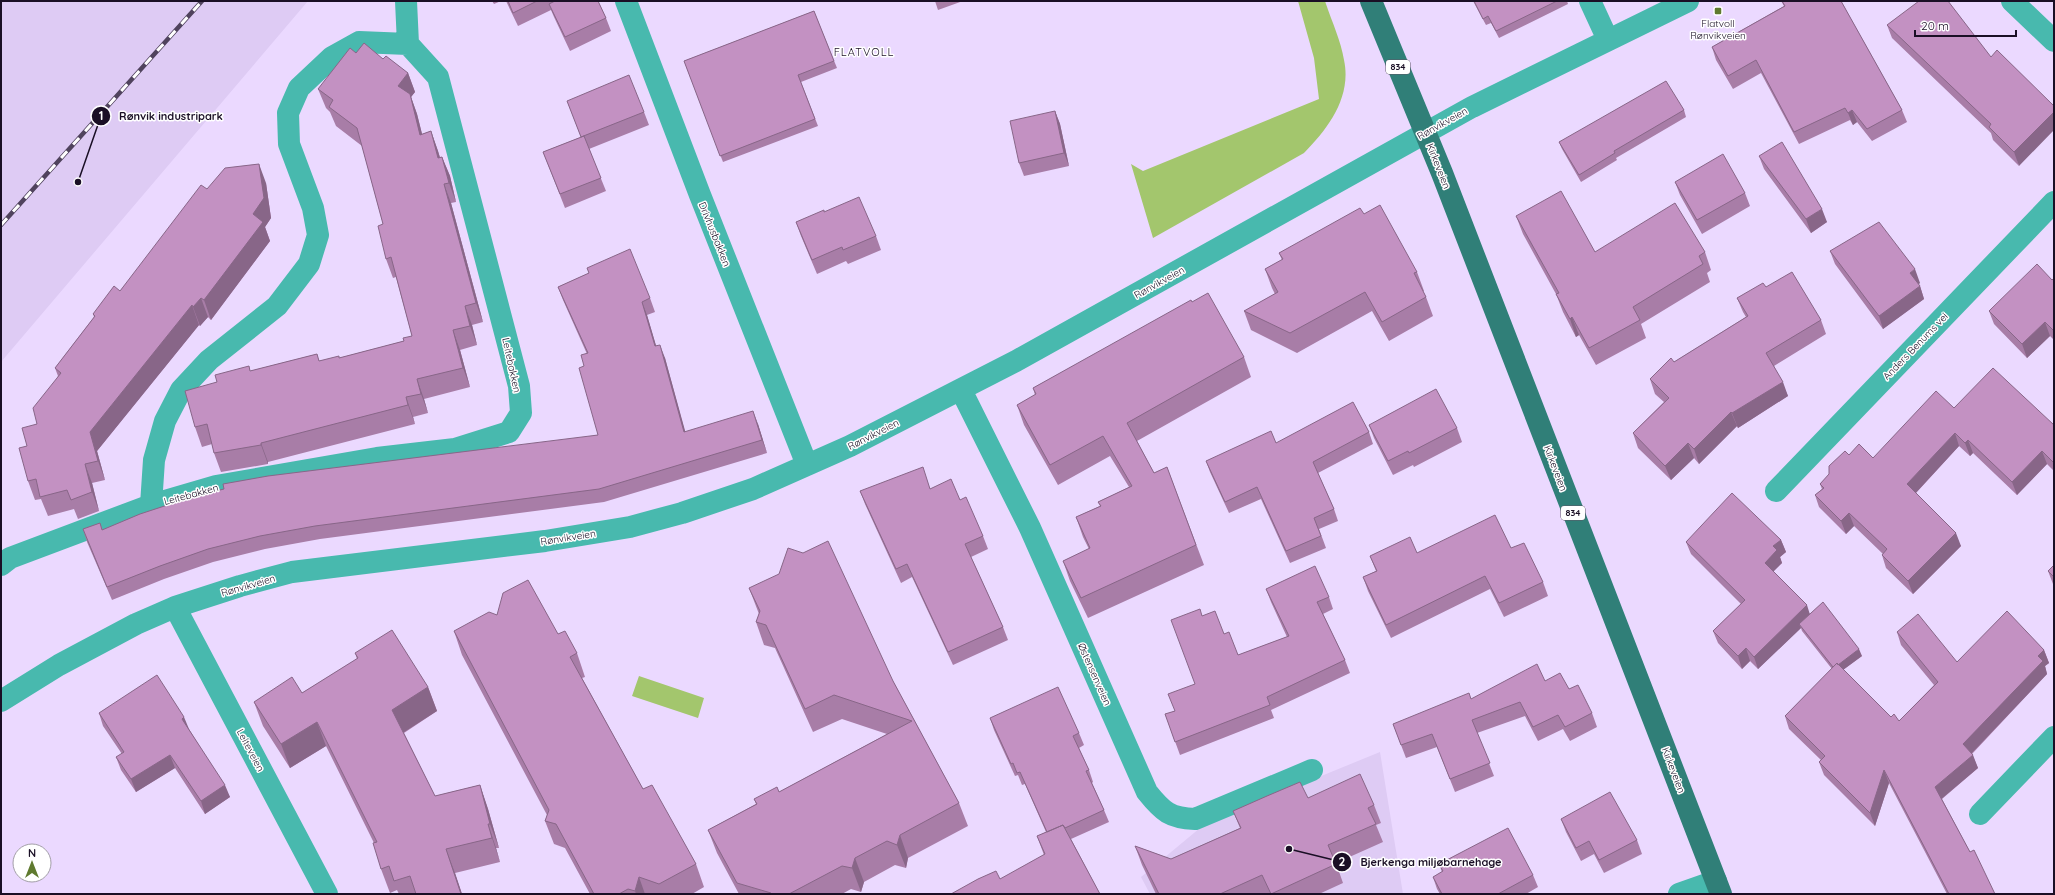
<svg xmlns="http://www.w3.org/2000/svg" width="2055" height="895" font-family="Quicksand,sans-serif">
	<style>
		.built { fill: #decbf4 }
		.green { fill: #a3c66d }
		.lines { fill: none; stroke-linecap: round; stroke-linejoin: round }
		.minor { stroke: #48b9ae; stroke-width: 22 }
		.major { stroke: #307f78; stroke-width: 22 }
		.rail-casing { stroke: #50435d; stroke-width: 4.5 }
		.rail { stroke: #fff; stroke-width: 3; stroke-dasharray: 9; stroke-linecap: butt }
		.wall { fill: #a87da7 }
		.shaded-wall { fill: #868 }
		.building { fill: #c391c2; stroke: #868 }
		.poi-dot { fill: #5f7a2f; stroke: #fff; stroke-width: 1.5 }
		.labels { text-anchor: middle; stroke-width: 3; stroke-linejoin: round; paint-order: stroke }
		.shield { fill: #fff; stroke: #5f5766; stroke-width: 1 }
		.shield-label { font-size: 9px; font-weight: bold; fill: #1a0f25 }
		.poi-label { font-size: 10px; fill: #1a0f25; stroke: #fff }
		.street-label { font-size: 10px; fill: #1a0f25; stroke: #fff }
		.neighbourhood-label { font-size: 11px; letter-spacing: 1px; fill: #1a0f25; stroke: #fff }
		.leader { fill: none; stroke: #1a0f25; stroke-width: 1.5 }
		.callout-dot { fill: #1a0f25; stroke: #fff; stroke-width: 1.5 }
		.mark-label { font-size: 12px; text-anchor: middle; font-weight: bold; fill: #fff }
		.callout-label { font-size: 11px; text-anchor: middle; font-weight: bold; fill: #1a0f25; stroke: #fff; stroke-width: 3; stroke-linejoin: round; paint-order: stroke }
	</style>
	<rect width="100%" height="100%" fill="#ebd9ff"/>
	<!-- built -->
	<path class="built" d="M1,1H308L1,362Z
		M1380,752L1403,894H1150L1141,877L1206,823Z"/>
	<!-- green -->
	<path class="green" d="M1298,1H1325L1326,4C1332,22 1341,41 1344,60C1352,97 1328,129 1304,153L1153,238L1131,164L1143,171L1319,99L1314,58Z
		M639,676L704,698L698,718L632,696Z"/>
	<g class="lines">
		<!-- minor -->
		<path class="minor" d="M626,1L700,195L807,465
			M1590,1L1608,40
			M2012,1L2054,41
			M961,390L1030,528L1147,792C1163,812 1170,818 1195,819L1312,770
			M1776,491L2054,202
			M151,505L154,460L165,421L181,390L209,360L277,306L309,264L318,235L313,208L289,144L288,113L299,88L332,57L359,42L408,44
			M1,565L10,558L151,505L216,486L377,458L455,449L509,432L521,413L519,386L438,77L408,44L406,1
			M175,607L327,894
			M1,701L59,665L136,624L175,607L240,586L292,572L545,541L630,527L682,513L753,489L850,446L1016,361L1472,107L1688,1
			M1980,814L2054,737
			M1679,894L1716,881"/>
		<!-- major -->
		<path class="major" d="M1371,1L1442,173L1721,894"/>
		<defs>
			<path id="rail" d="M1,225L202,1"/>
		</defs>
		<!-- rail casing -->
		<use href="#rail" class="rail-casing"/>
		<!-- rail -->
		<use href="#rail" class="rail"/>
	</g>
	<!-- wall -->
	<path class="wall" d="M492,1H501L494,4Z
		M506,1H598L606,18L611,31L570,51L554,17L551,10L518,26Z
		M935,1H963L938,10Z
		M1473,1H1567L1568,4L1499,38L1491,23L1486,25Z
		M1781,1H1841L1902,110L1907,122L1872,141L1857,122L1853,125L1850,120L1799,144L1761,73L1733,89L1716,60L1712,47L1784,6Z
		M814,11L837,68L801,82L818,126L723,162L684,61Z
		M1887,25L1991,57L2019,166L1993,140L1991,133L1892,38Z
		M356,53L383,59L408,73L415,92L411,97L417,114L422,134L431,131L440,157H442L450,176L456,202L451,203L483,322L472,325L477,345L460,350L470,387L424,399L428,413L413,417L415,424L268,462V464L221,472L214,453L212,444L202,447L195,427L217,382L249,366L250,371L317,354L319,361L339,358L404,341L412,336L396,277L393,278L386,259L383,224L362,146L336,126L330,112L326,108L318,89Z
		M567,101L644,112L649,125L589,149L606,191L565,208L543,152L581,137Z
		M1684,110L1686,117L1616,158L1617,160L1581,182L1562,149L1559,142Z
		M1055,111L1060,124L1069,166L1024,176L1019,163Z
		M1759,156L1827,222L1811,233L1764,169Z
		M1675,182L1745,193L1750,206L1702,234L1680,195Z
		M266,183L271,218L265,227L270,241L211,320L208,317L200,326L199,325L97,451L105,480L92,483L99,511L78,519L74,509L48,516L41,499L35,500L28,481L27,446L58,376L55,368L94,317L93,314L120,291L207,189Z
		M824,212L876,236L881,250L848,264L846,261L817,274L801,236L796,222Z
		M1364,214L1417,272L1424,291H1423L1426,297L1433,316L1389,341L1372,311L1297,353L1251,330L1244,311L1275,294L1272,288L1265,269L1282,260L1279,253Z
		M1516,216L1595,252H1705L1711,270L1707,273L1710,282L1641,324L1646,338L1596,365L1579,335L1576,337L1563,312L1556,294L1523,234Z
		M1830,251L1920,283L1918,284L1920,286L1924,299L1883,329L1835,264Z
		M587,268L650,298L655,312L647,315L656,346L665,358L685,432L758,424L767,453L604,502L320,539L265,549L213,562L164,579L112,600L87,542L83,529L100,523L103,530L598,435L584,366L587,354L563,300L558,287L589,273Z
		M2054,278V340L2050,336L2027,358L1994,324L1989,311L2052,280Z
		M1766,287L1821,320L1826,334L1774,366L1788,396L1738,428L1737,426L1699,464L1694,458L1671,480L1638,448L1633,433L1664,402L1655,394L1650,379L1674,362L1746,317L1743,312L1737,298Z
		M1192,302L1244,357L1251,377L1137,441L1154,473L1167,467L1204,565L1088,618L1070,581L1063,561L1089,549L1083,537L1076,517L1100,506L1098,502L1129,487L1110,456L1058,485L1024,425L1017,405L1035,395L1033,388Z
		M1954,408L2054,425V471L2047,464L2017,495L1973,453L1970,456L1959,446L1916,493L1961,546L1913,594L1886,568L1882,555L1883,554L1854,526L1846,534L1819,507L1815,495L1822,489L1820,484L1849,455L1873,458Z
		M1369,425L1457,428L1462,442L1414,467L1413,465L1393,475L1374,438Z
		M1369,432L1373,444L1318,473L1334,509L1338,521L1319,529L1326,548L1290,563L1261,499L1229,513L1210,472L1206,461L1276,443Z
		M930,489L960,500L983,536L988,549L971,557L1003,627L1008,640L953,665L912,577L901,583L865,504L860,491Z
		M1781,540L1786,552L1780,557L1782,563L1773,571L1810,614L1862,656L1843,670L1891,717L1899,721L1934,685L1901,645L1897,632L1957,662L2044,650L2049,663L2045,666L2047,674L1972,754L1978,768L1942,799L1970,852L1995,894H1947L1889,783L1875,826L1824,775L1819,762L1821,760L1789,729L1785,716L1832,669L1802,631L1801,628L1758,669L1750,661L1742,669L1718,643L1713,631L1741,604L1691,554L1686,542Z
		M1511,548L1543,582L1548,596L1504,617L1490,589L1391,638L1368,591L1363,577L1376,571L1370,556Z
		M2054,565V585L2053,584L2048,571Z
		M749,588L893,681L959,803L968,826L908,858L906,868L895,865L864,882L861,892L851,889L842,894H739L717,853L708,830L756,804L754,799L779,792L887,734L842,719L813,732L775,648L764,645L756,622L759,614Z
		M1266,589L1329,597L1333,609L1323,614L1345,660L1350,673L1271,710L1274,718L1180,755L1165,714L1175,711L1195,684L1202,616L1224,634L1238,655L1287,637L1271,602Z
		M454,631L558,634L577,653L585,677L582,678L643,789L696,864L704,887L692,894H590L565,848L554,844L545,821L547,815L462,655Z
		M355,653L428,687L437,711L404,733L435,796L480,785L488,809L499,848H496L500,862L455,873L462,894H399L397,890L390,893L381,869L374,843L326,746L290,768L263,726L254,702L302,693L357,659Z
		M1545,681L1569,689L1592,713L1597,727L1570,741L1563,729L1538,741L1525,716L1477,733L1494,776L1455,792L1437,747L1406,758L1393,724L1471,699Z
		M99,713L189,729L230,797L205,814L175,768L136,792L121,770L116,757L122,754L103,726Z
		M990,718L1079,733L1084,745L1079,748L1089,770L1093,782L1092,783L1104,810L1109,822L1071,839L1100,894L1044,855L1037,836L1046,832L1025,784L1022,785L1018,775L1015,776L994,730Z
		M1308,798L1374,805L1381,823L1376,825L1383,842L1336,863L1343,883L1319,894H1156L1142,865L1135,846L1171,859L1240,828L1233,811Z
		M1561,819L1637,840L1642,854L1604,873L1594,854L1581,861L1566,832Z
		M1439,864L1533,875L1538,887L1526,894H1440L1437,889L1433,877L1442,872Z"/>
	<!-- shaded-wall -->
	<path class="shaded-wall" d="M408,73L415,92L411,97L417,114L427,154L398,86Z
		M1852,110L1857,122L1853,125L1848,113Z
		M1055,111L1060,124L1069,166L1064,153Z
		M2054,112V130L2019,166L2014,152Z
		M431,131L438,151L445,177L438,158Z
		M442,157L450,176L456,202L449,183Z
		M259,164L266,183L271,218L265,227L270,241L211,320L204,300L253,214Z
		M444,184L451,203L483,322L476,303Z
		M1822,209L1827,222L1811,233L1806,219Z
		M1915,269L1920,283L1915,287L1910,273Z
		M1920,286L1924,299L1883,329L1879,316Z
		M201,298L208,317L200,326L193,307Z
		M642,302L647,315L660,359L655,346Z
		M192,305L199,325L97,451L105,480L98,461L90,432Z
		M465,306L472,325L477,345L470,326Z
		M1572,317L1579,335L1576,337L1570,319Z
		M2045,322L2050,336L2027,358L2022,344Z
		M453,330L460,350L470,387L463,368Z
		M660,345L665,358L689,445L684,432Z
		M417,379L424,399L428,413L421,394Z
		M1783,382L1788,396L1738,428L1732,413Z
		M406,397L413,417L415,424L408,405Z
		M753,411L758,424L767,453L762,440Z
		M1731,412L1737,426L1699,464L1694,449Z
		M1955,433L1959,446L1912,497L1907,484Z
		M1968,440L1973,453L1970,456L1965,443Z
		M261,443L268,462V464L261,445Z
		M1688,443L1694,458L1671,480L1665,466Z
		M2042,451L2047,464L2017,495L2012,482Z
		M85,464L92,483L99,511L92,492Z
		M1849,513L1854,526L1846,534L1841,521Z
		M1956,533L1961,546L1913,594L1908,581Z
		M1781,540L1786,552L1780,557L1782,563L1770,575L1765,563L1773,546Z
		M1807,605L1811,618L1799,624L1801,628L1758,669L1754,657Z
		M1746,648L1750,661L1742,669L1738,656Z
		M1859,649L1862,656L1836,675L1834,668Z
		M2044,650L2049,663L2045,666L2047,674L1968,757L1963,744L2038,656Z
		M428,687L437,711L401,734L392,710Z
		M184,717L189,729L186,731L182,719Z
		M317,722L326,746L290,768L281,744Z
		M170,755L175,768L136,792L131,779Z
		M1973,755L1978,768L1940,800L1935,787Z
		M1884,770L1889,783L1875,826L1870,813Z
		M225,785L230,797L205,814L201,801Z
		M480,785L488,809L499,848L490,824Z
		M488,824L496,848L500,862L492,838Z
		M900,835L908,858L906,868L897,845Z
		M446,849L455,873L462,894H461Z
		M855,858L864,882L861,892L852,868Z
		M639,877L645,894H636L635,891Z"/>
	<!-- building -->
	<path class="building" d="M508,1H537L513,13Z
		M555,1H598L606,18L565,37L549,4Z
		M1474,1H1557L1496,31L1488,16L1483,19Z
		M1782,1H1841L1902,110L1867,129L1852,110L1848,113L1845,108L1794,132L1756,60L1728,76L1712,47L1785,6Z
		M1919,1H1948L1991,57L1997,50L2054,106V112L2014,152L1989,127L1991,124L1887,25Z
		M814,11L834,61L798,75L815,119L720,156L684,61Z
		M364,43L383,59L386,56L408,73L398,86L410,94L420,135L431,131L438,158L442,157L449,183L444,184L476,303L465,306L470,326L453,330L463,368L417,379L421,394L406,397L408,405L261,443V445L214,453L207,424L195,427L185,391L217,382L215,375L249,366L250,371L317,354L319,361L339,356V358L404,341L403,338L412,336L391,257L386,259L378,226L383,224L357,128L329,107L333,100L318,89L350,48L356,53Z
		M629,75L644,112L581,137L567,101Z
		M1666,81L1684,110L1614,151L1615,153L1579,175L1559,142Z
		M1055,111L1064,153L1019,163L1010,121Z
		M584,136L601,178L560,194L543,152Z
		M1782,142L1822,209L1806,219L1759,156Z
		M1723,154L1745,193L1697,220L1675,182Z
		M259,164L264,198L253,214L263,222L204,300L201,298L193,307L192,305L90,432L98,461L85,464L92,492L71,500L67,490L40,497L36,479L28,481L19,448L27,446L22,428L37,424L33,408L61,373L55,368L95,316L93,314L114,286L120,291L201,185L207,189L225,168Z
		M1561,191L1595,252L1675,203L1705,252L1699,256L1703,264L1633,307L1640,320L1589,348L1572,317L1570,319L1556,294L1559,293L1516,216Z
		M859,197L876,236L843,250L842,247L812,260L796,222L824,210V212Z
		M1380,205L1417,272L1414,273L1426,297L1382,322L1365,292L1290,333L1244,311L1278,292L1265,269L1283,259L1279,253L1360,208L1364,214Z
		M1879,222L1915,269L1910,273L1920,286L1879,316L1830,251Z
		M630,249L650,298L642,302L655,346L660,345L684,432L753,411L762,440L599,489L315,526L260,536L208,549L160,566L107,587L83,529L100,523L102,530L140,514L192,497L224,489L223,484L268,476L598,435L579,368L584,366L581,355L588,353L558,287L589,273L587,268Z
		M2037,264L2052,280L2054,278V331L2045,322L2022,344L1989,311Z
		M1792,272L1821,320L1766,353L1783,382L1732,413L1731,412L1694,449L1688,443L1665,466L1633,433L1669,398L1650,379L1671,358L1674,362L1748,316L1737,298L1763,283L1766,287Z
		M1208,293L1244,357L1127,423L1154,473L1167,467L1196,545L1081,598L1063,561L1090,548L1076,517L1101,506L1098,502L1132,486L1103,436L1050,465L1017,405L1036,394L1033,388L1191,300L1192,302Z
		M1993,368L2054,425V463L2042,451L2012,482L1968,440L1965,443L1955,433L1907,484L1956,533L1908,581L1882,555L1887,549L1849,513L1841,521L1815,495L1824,488L1820,484L1829,474V466L1845,451L1849,455L1859,444L1873,458L1936,391L1954,408Z
		M1436,389L1457,428L1409,453L1408,451L1388,461L1369,425Z
		M1353,402L1369,432L1313,462L1334,509L1314,518L1321,536L1286,551L1257,487L1225,502L1206,461L1271,431L1276,443Z
		M923,467L930,489L951,479L960,500L966,497L983,536L965,544L1003,627L948,652L907,564L896,569L860,491Z
		M1732,493L1781,540L1773,546L1777,550L1765,563L1807,605L1754,657L1746,648L1738,656L1713,631L1745,600L1686,542Z
		M1495,515L1511,548L1524,543L1543,582L1499,603L1485,576L1386,625L1363,577L1377,571L1370,556L1410,537L1417,553Z
		M828,541L893,681L959,803L900,835L897,845L887,841L855,858L852,868L842,866L789,894H772L771,893L737,883L708,830L757,804L754,799L777,787L779,792L912,721L834,695L805,709L766,625L756,622L760,611L749,588L779,574L788,548L803,553Z
		M2054,565V577L2048,571Z
		M1315,566L1329,597L1317,602L1345,660L1267,697L1270,705L1175,742L1165,714L1175,711L1168,694L1195,684L1171,620L1200,609L1202,616L1215,611L1224,634L1229,632L1238,655L1289,636L1266,589Z
		M528,580L558,634L565,631L577,653L570,657L643,789L652,785L696,864L659,884L639,877L635,891L628,889L619,894H594L556,824L545,821L549,810L454,631L489,612L497,615L503,593Z
		M1823,602L1859,649L1838,665L1837,663L1833,667L1799,624Z
		M2007,611L2044,650L2038,656L2043,661L1963,744L1973,755L1935,787L1970,852L1974,850L1995,894H1949L1884,770L1870,813L1819,762L1825,756L1785,716L1837,663L1891,717L1894,714L1899,721L1938,682L1897,632L1918,614L1957,662Z
		M392,630L428,687L392,710L435,796L480,785L490,824H488L492,838L446,849L461,894H416L410,876L394,881L389,866L381,869L373,843L377,842L317,722L281,744L254,702L292,677L302,693L358,658L355,653Z
		M1537,664L1545,681L1560,673L1569,689L1578,685L1592,713L1565,727L1558,715L1533,727L1520,702L1472,720L1490,763L1450,779L1432,734L1401,745L1393,724L1469,693L1471,699Z
		M157,675L184,717L182,719L225,785L201,801L170,755L131,779L116,757L124,752L99,713Z
		M1058,687L1079,733L1073,736L1089,770L1086,771L1104,810L1065,828L1063,825L1047,832L1020,772L1017,773L1013,763L1011,764L990,718Z
		M1360,774L1374,805L1368,808L1376,824L1328,845L1336,864L1271,894L1262,875L1220,894H1159L1135,846L1171,859L1241,828L1233,811L1267,796L1300,782L1308,798Z
		M1610,792L1637,840L1599,860L1589,841L1576,848L1561,819Z
		M1063,825L1100,894H951L978,879L996,871L1000,879L1045,854L1037,836Z
		M1508,828L1533,875L1498,894H1442L1433,877L1443,871L1439,864Z"/>
	<!-- markers -->
	<rect class="poi-dot" x="1714" y="7" width="8" height="8" rx="2"/>
	<g class="labels">
		<!-- shield labels -->
		<g class="shield">
			<rect x="1386" y="60" width="24" height="14" rx="3"/>
			<rect x="1561" y="506" width="24" height="14" rx="3"/>
		</g>
		<g class="shield-label">
			<text x="1398" y="70">834</text>
			<text x="1573" y="516">834</text>
		</g>
		<!-- poi labels -->
		<g class="poi-label">
			<text x="1718" y="27">Flatvoll<tspan x="1718" dy="12">Rønvikveien</tspan></text>
		</g>
		<!-- street labels -->
		<g class="street-label">
			<text transform="translate(1442 123) rotate(-29)" y="4">Rønvikveien</text>
			<text transform="translate(1439 166) rotate(68)" y="4">Kirkeveien</text>
			<text transform="translate(715 234) rotate(68)" y="4">Drivhusbakken</text>
			<text transform="translate(1159 282) rotate(-29)" y="4">Rønvikveien</text>
			<text transform="translate(1915 346) rotate(-46)" y="4">Anders Benums vei</text>
			<text transform="translate(512 365) rotate(78)" y="4">Leitebakken</text>
			<text transform="translate(873 434) rotate(-27)" y="4">Rønvikveien</text>
			<text transform="translate(1556 468) rotate(69)" y="4">Kirkeveien</text>
			<text transform="translate(191 494) rotate(-15)" y="4">Leitebakken</text>
			<text transform="translate(568 537) rotate(-9)" y="4">Rønvikveien</text>
			<text transform="translate(248 585) rotate(-16)" y="4">Rønvikveien</text>
			<text transform="translate(1095 674) rotate(66)" y="4">Østensenveien</text>
			<text transform="translate(251 750) rotate(62)" y="4">Leiteveien</text>
			<text transform="translate(1674 770) rotate(69)" y="4">Kirkeveien</text>
		</g>
		<!-- neighbourhood labels -->
		<g class="neighbourhood-label">
			<text x="864" y="56">FLATVOLL</text>
		</g>
	</g>
	<!-- callouts -->
	<path class="leader" d="M78 182L101 116M1289 849L1342 862"/>
	<g class="callout-dot">
		<circle cx="78" cy="182" r="4"/>
		<circle cx="1289" cy="849" r="4"/>
		<circle cx="101" cy="116" r="10"/>
		<circle cx="1342" cy="862" r="10"/>
	</g>
	<g class="mark-label">
		<text x="101" y="120">1</text>
		<text x="1342" y="866">2</text>
	</g>
	<g class="callout-label">
		<text x="171" y="120">Rønvik industripark</text>
		<text x="1431" y="866">Bjerkenga miljøbarnehage</text>
	</g>
	<!-- border -->
	<rect width="2055" height="895" fill="none" stroke="#1a0f25" stroke-width="4"/>
	<!-- north arrow -->
	<g transform="translate(32 863)"><circle r="19" fill="#ffffff" stroke="#a39fa8"/>
	<path d="M0-3L7 15L0 10L-7 15Z" fill="#5f7a2f"/>
	<text y="-6" font-size="11" font-weight="bold" text-anchor="middle" fill="#1a0f25">N</text>
	</g>
	<!-- scale -->
	<path d="M1915 30v6h101v-6" fill="none" stroke="#1a0f25" stroke-width="2"/>
	<text x="1921" y="30" font-size="12" fill="#1a0f25" stroke="#ffffff" stroke-width="3" paint-order="stroke">20 m</text>
</svg>
